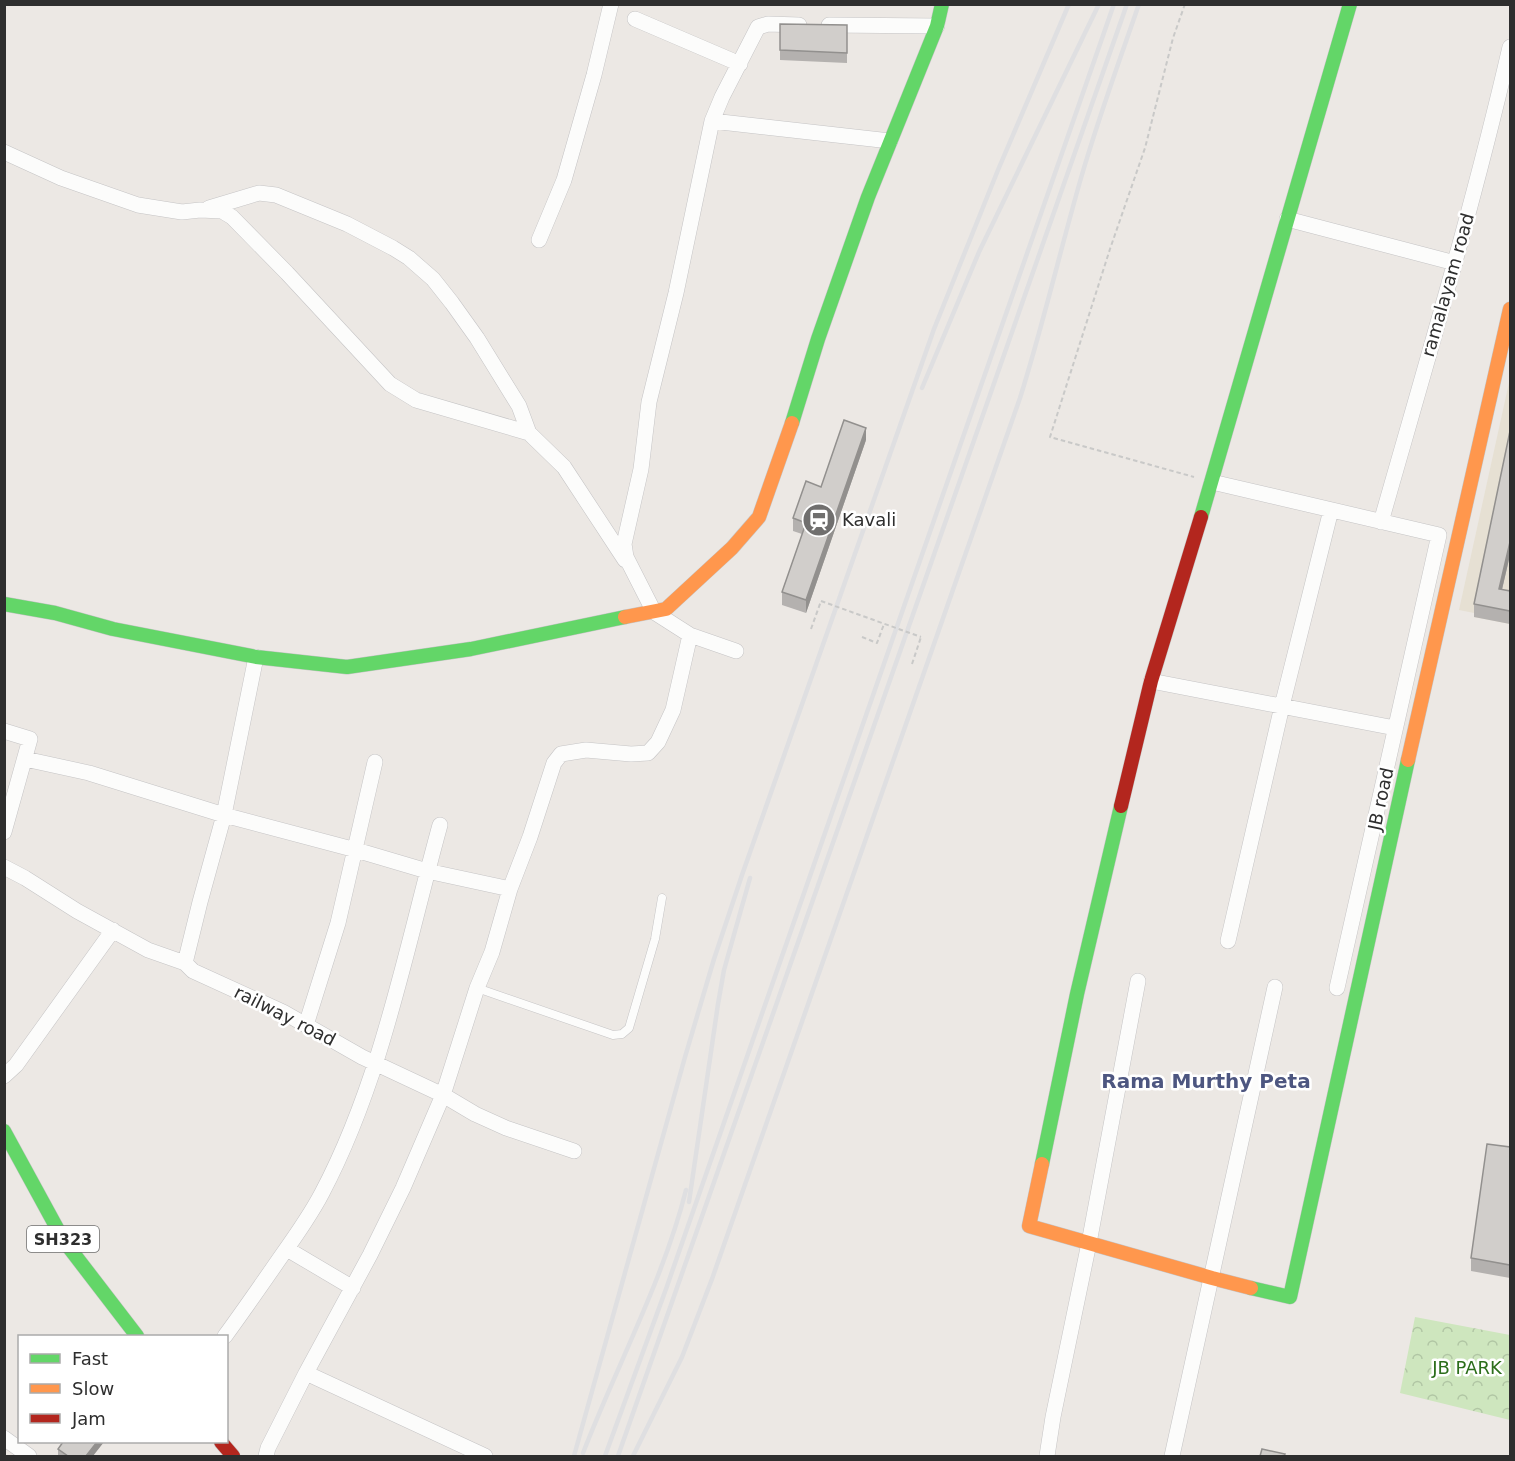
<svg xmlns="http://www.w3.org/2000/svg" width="1515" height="1461" font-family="'DejaVu Sans',sans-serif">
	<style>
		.education { fill: #e6e0d3 }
		.park { fill: url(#park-crowns) }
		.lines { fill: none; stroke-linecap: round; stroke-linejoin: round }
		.lane-casing { stroke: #c5c4c5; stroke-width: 9 }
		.street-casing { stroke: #c5c4c5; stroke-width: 16 }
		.fast-casing { stroke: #c5c4c5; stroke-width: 15 }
		.slow-casing { stroke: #c5c4c5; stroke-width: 15 }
		.jam-casing { stroke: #c5c4c5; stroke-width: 15 }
		.path { stroke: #c9c9c8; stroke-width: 2; stroke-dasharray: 4.5 3; stroke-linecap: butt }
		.lane { stroke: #fcfcfb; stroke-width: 8 }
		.street { stroke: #fcfcfb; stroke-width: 15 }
		.fast { stroke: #63d668; stroke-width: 14 }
		.slow { stroke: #ff974d; stroke-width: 14 }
		.jam { stroke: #b3261e; stroke-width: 14 }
		.rail { stroke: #dfdfe1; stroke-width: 4.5 }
		.path-bridge { stroke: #c9c9c8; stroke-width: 2; stroke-dasharray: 4.5 3; stroke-linecap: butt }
		.wall { fill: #b4b1af }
		.shaded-wall { fill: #92908e }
		.building { fill: #d1cecb; stroke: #92908e; stroke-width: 1.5 }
		.labels { text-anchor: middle; stroke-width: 5; stroke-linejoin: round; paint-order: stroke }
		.shield { fill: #fff; stroke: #6d6d6d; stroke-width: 1.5 }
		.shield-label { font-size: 16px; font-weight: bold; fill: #2e2e2e }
		.street-label { font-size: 18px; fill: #2e2e2e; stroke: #fff }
		.poi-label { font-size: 18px; fill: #2e2e2e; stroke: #fff; text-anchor: start }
		.park-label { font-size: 18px; fill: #2c6e1b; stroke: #fff }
		.neighbourhood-label { font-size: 20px; font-weight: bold; fill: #4d5680; stroke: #fff }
	</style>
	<defs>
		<pattern id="park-crowns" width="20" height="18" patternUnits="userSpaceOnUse" patternTransform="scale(1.5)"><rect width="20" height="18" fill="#cee6be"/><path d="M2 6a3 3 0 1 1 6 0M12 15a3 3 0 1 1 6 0" fill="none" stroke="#b1c6a4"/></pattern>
	</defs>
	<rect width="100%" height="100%" fill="#ece8e4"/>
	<!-- education -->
	<path class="education" d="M1510,378V624L1474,617V613L1459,610Z"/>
	<!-- park -->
	<path class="park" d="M1415,1317L1510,1335V1420L1400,1393Z"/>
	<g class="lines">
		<defs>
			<path id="lane" d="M477,988L613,1035L622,1034L629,1028L655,939L662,898"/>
			<path id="street" d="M635,19L740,64
				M829,25L937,26
				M712,121L890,141
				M4,152L61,178L138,205L182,212L200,210L222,211L232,217L287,273L390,384L416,400L529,433
				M209,208L259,193L276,195L347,224L393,248L409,258L433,279L452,303L477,338L519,406L529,433L564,467L625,560
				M1287,219L1455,263
				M539,240L564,180L594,75L611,4
				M1212,482L1439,535L1337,988
				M1381,522C1426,364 1473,207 1510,47
				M736,651L690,635L654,612L626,557L624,544L641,469L649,402L676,293L712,121L722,97L758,27L768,24L799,25
				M1151,681L1395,728
				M4,731L30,739L4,832
				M25,759L89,773L224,815L356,850L427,871L510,889
				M4,867L25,878L77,911L148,950L185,963L193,971L283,1012L362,1057L443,1095L475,1114L506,1128L574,1151
				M1228,941L1282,706L1331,510
				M185,963L200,902L224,815L256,657
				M306,1025L338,923L375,762
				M4,1076L16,1065L113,930
				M287,1249L353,1288
				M225,1336C244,1310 262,1284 280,1258C295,1237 310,1216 322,1193C382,1079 406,948 440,825
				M306,1373L485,1456
				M4,1438L29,1456
				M266,1456L268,1448L306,1373L370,1255L403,1188L443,1095L477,988L492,952L510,889L530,837L554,763L561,754L586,750L631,754L648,753L658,742L673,710L690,635
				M1047,1456L1053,1417L1089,1243L1138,981
				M1172,1456L1275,987"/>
			<path id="fast" d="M792,423L818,339L868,197L937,26L942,4
				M1201,517L1350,4
				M4,604L55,613L113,629L256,657L347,667L471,649L625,617
				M4,1131L64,1241L137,1336
				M1042,1164L1077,994L1121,806
				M1251,1288L1290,1297L1408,760"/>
			<path id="slow" d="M625,617L666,609L732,548L759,517L792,423
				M1408,760L1510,309
				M1042,1164L1029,1226L1212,1278L1251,1288"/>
			<path id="jam" d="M1121,806L1151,681L1201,517
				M221,1442L233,1456"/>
		</defs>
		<!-- lane casing -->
		<use href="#lane" class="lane-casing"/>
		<!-- street casing -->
		<use href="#street" class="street-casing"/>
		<!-- fast casing -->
		<use href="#fast" class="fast-casing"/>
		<!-- slow casing -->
		<use href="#slow" class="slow-casing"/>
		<!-- jam casing -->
		<use href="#jam" class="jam-casing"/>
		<!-- path -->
		<path class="path" d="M1185,4L1173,38L1145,148L1110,249L1050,437L1194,477
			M811,629L821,601
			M862,637L877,643L884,624
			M912,664L921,637"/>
		<!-- lane -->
		<use href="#lane" class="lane"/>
		<!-- street -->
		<use href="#street" class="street"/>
		<!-- fast -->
		<use href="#fast" class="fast"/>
		<!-- slow -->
		<use href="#slow" class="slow"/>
		<!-- jam -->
		<use href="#jam" class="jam"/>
		<!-- rail -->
		<path class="rail" d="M922,388L979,252L1099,4
			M689,1202L718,1004L724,970L750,878
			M583,1453C617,1365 663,1281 686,1190
			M574,1456L685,1057L714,959L742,875L934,329L998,170L1069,4
			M605,1456L666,1289L1114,4
			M618,1456L1127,4
			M633,1456L682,1357L712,1279L1020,398C1043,325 1060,251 1081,178C1098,119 1119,62 1139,4"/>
		<!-- path-bridge -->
		<path class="path-bridge" d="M821,601L921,637"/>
	</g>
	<!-- wall -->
	<path class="wall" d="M780,24L847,25V63L780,60Z
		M1510,431V555L1502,590L1510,591V624L1474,617V604Z
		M866,440L806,613L782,605V592L802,534L793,531V518L821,487Z
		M1510,1147V1278L1471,1271V1258Z
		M58,1449L93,1456H58Z"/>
	<!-- shaded-wall -->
	<path class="shaded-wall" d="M866,428V440L806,613V600Z
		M1510,542V555L1499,602V589Z
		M97,1442H104L93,1456H86Z"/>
	<!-- building -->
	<path class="building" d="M780,24L847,25V53L780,50Z
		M844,420L866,428L806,600L782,592L806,523L793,518L806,481L821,487Z
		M1510,431V542L1499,589L1510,591V611L1474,604Z
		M1487,1144L1510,1147V1265L1471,1258Z
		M63,1442H97L86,1456H68L58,1449Z
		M1262,1449L1285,1454L1284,1456H1260Z"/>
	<!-- icons -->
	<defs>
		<symbol id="station-disc" viewBox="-11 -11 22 22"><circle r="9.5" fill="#706f6e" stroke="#fff"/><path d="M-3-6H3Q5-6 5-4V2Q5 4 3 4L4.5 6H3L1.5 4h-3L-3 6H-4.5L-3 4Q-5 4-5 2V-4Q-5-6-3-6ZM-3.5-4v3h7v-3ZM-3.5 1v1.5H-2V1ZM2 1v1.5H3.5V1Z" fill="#fff"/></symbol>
	</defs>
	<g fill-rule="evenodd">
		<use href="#station-disc" x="800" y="501" width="38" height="38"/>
	</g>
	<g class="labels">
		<!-- shield labels -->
		<rect class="shield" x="27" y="1226" width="72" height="26" rx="4.5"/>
		<g class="shield-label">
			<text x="63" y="1245">SH323</text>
		</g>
		<!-- street labels -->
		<g class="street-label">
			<text transform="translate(1448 285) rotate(-74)" y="6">ramalayam road</text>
			<text transform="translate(1381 799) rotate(-78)" y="6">JB road</text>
			<text transform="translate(285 1016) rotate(27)" y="6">railway road</text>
		</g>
		<!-- poi labels -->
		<g class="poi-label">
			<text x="842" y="526">Kavali</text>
		</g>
		<!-- park labels -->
		<g class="park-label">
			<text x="1467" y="1374">JB PARK</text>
		</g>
		<!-- neighbourhood labels -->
		<g class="neighbourhood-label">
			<text x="1206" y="1088">Rama Murthy Peta</text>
		</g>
	</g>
	<!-- border -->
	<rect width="1515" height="1461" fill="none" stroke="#2e2e2e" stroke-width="12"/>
	<!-- legend -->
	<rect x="18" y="1335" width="210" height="108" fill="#ffffff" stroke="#ababab" stroke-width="1.5"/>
	<rect x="30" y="1354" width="30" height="9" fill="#63d668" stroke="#ababab" stroke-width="1.5"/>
	<text x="72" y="1365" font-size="18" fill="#2e2e2e">Fast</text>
	<rect x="30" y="1384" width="30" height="9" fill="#ff974d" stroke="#ababab" stroke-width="1.5"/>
	<text x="72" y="1395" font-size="18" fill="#2e2e2e">Slow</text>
	<rect x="30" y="1414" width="30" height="9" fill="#b3261e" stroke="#ababab" stroke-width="1.5"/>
	<text x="72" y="1425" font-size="18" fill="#2e2e2e">Jam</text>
</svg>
